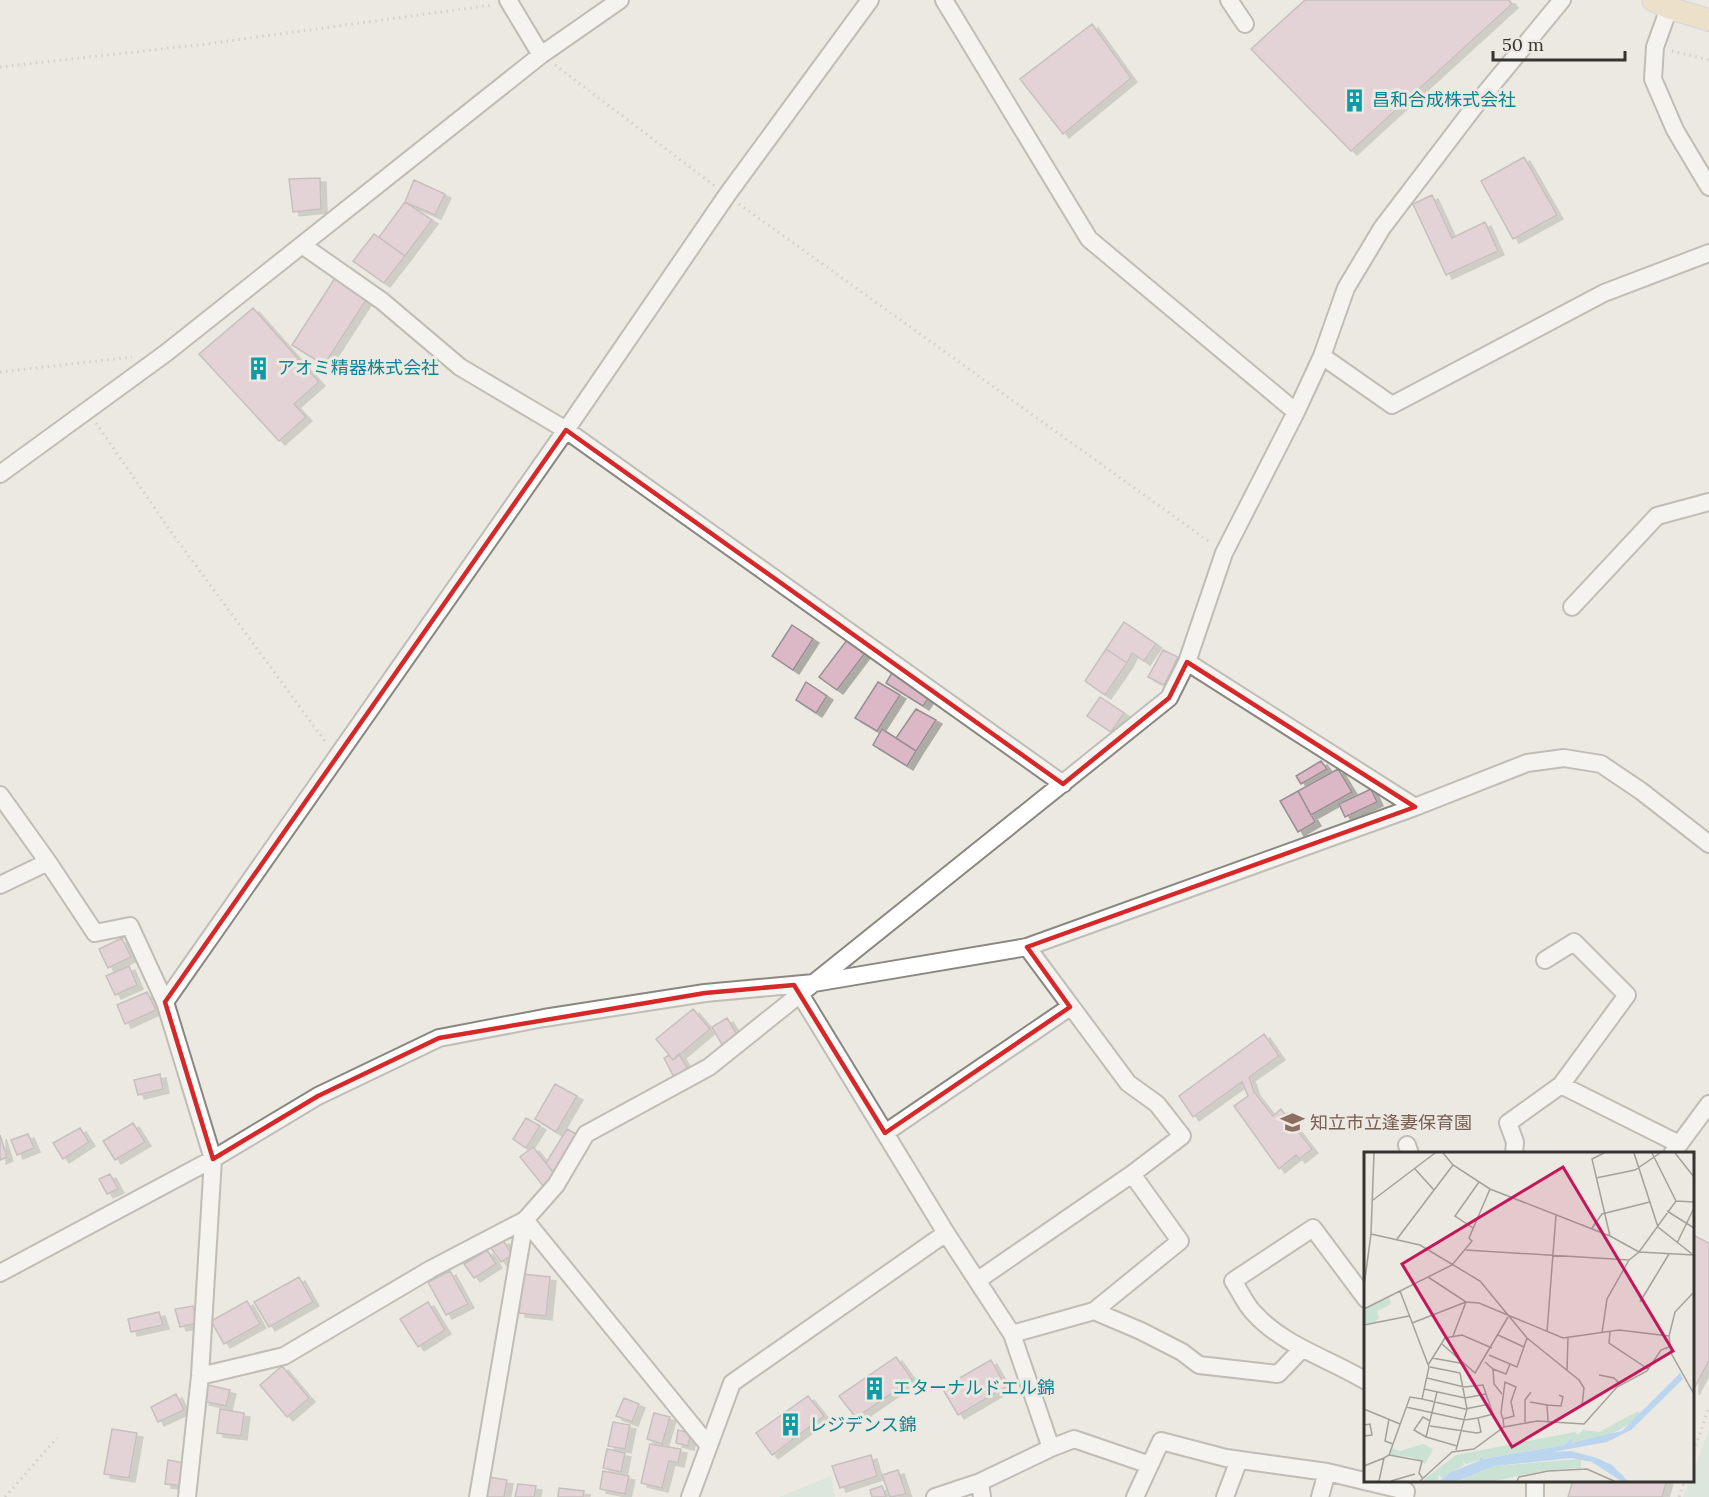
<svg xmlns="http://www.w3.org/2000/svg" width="1709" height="1497" font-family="Lora,'Noto Sans JP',serif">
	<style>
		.green { fill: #cae2d4 }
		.building { fill: #dcb8c7; stroke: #988f93; stroke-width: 1.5; filter: url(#shadow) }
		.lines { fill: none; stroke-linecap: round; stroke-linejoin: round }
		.minor-casing { stroke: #89877f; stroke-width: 20 }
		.major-casing { stroke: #c6c6c5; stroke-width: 24 }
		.path { stroke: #b3b2ab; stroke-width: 3; stroke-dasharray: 1.5 4.5; stroke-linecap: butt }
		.minor { stroke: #fff; stroke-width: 16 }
		.major { stroke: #f0d5ac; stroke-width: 21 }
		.marked { fill: none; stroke: #d62828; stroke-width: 4.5; stroke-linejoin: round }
		.labels { text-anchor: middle; stroke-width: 6; stroke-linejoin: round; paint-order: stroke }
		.culture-label { font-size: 18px; fill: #0d838f; stroke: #ebe9e1; text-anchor: start }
		.education-label { font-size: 18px; fill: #785e54; stroke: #ebe9e1; text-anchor: start }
		.inset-road { fill: none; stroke: #a2a19b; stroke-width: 1.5 }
		.view { fill: #c2185b; fill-opacity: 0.15; stroke: #c2185b; stroke-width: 3 }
		.inset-edge { fill: none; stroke: #353431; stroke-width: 3 }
	</style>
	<defs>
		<filter id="shadow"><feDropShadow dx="6" dy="4" stdDeviation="0" flood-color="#0004"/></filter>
	</defs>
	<rect width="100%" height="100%" fill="#ebe9e1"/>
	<!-- green -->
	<path class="green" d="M1709,1430V1497H1683L1689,1481L1692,1480L1693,1471Z
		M831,1476L835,1497H779Z"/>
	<!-- building -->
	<path class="building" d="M1305,0H1509L1512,4L1351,151L1251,49Z
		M1092,24L1131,78L1063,134L1020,79Z
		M1524,157L1557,215L1513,239L1481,181Z
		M320,178L321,209L293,212L289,179Z
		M414,180L445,194L435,215L405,202Z
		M1432,195L1452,238L1485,222L1498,251L1446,275L1413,204Z
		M405,202L432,220L405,256L379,237Z
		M374,234L405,256L384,283L353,261Z
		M335,278L368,297L324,365L292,345Z
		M253,308L319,382L294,404L306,417L279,441L199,354Z
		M1124,622L1156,644L1144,661L1132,653L1127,663L1106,649Z
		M792,625L813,639L793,670L772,656Z
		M847,640L865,653L837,690L819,677Z
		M1106,649L1127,663L1105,695L1085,681Z
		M1163,650L1178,657L1164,685L1148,677Z
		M893,671L931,694L923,706L886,683Z
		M806,682L827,696L816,713L796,700Z
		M878,682L900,695L877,731L855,718Z
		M1100,697L1124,713L1111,732L1087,716Z
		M916,709L936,720L916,751L896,738Z
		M882,729L916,751L907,766L873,745Z
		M1321,761L1327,769L1301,784L1296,776Z
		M1338,769L1352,792L1311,815L1298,791Z
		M1371,789L1377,802L1345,817L1339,804Z
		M1298,791L1315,822L1298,832L1280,801Z
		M122,938L131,957L108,968L99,949Z
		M129,966L137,985L115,995L106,976Z
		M147,992L156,1010L125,1024L117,1005Z
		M693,1009L710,1029L673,1060L656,1039Z
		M727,1018L740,1039L724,1048L712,1027Z
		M1264,1034L1279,1056L1249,1077L1254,1092L1273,1116L1281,1109L1312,1149L1299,1159L1296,1155L1279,1169L1234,1106L1248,1096L1242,1082L1193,1117L1179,1096Z
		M679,1054L689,1071L675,1079L664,1058L669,1055L673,1060Z
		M160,1074L163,1089L138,1095L134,1080Z
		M555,1084L577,1096L556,1132L535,1119Z
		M526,1118L540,1126L526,1148L513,1139Z
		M133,1123L145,1142L115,1160L103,1141Z
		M80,1128L89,1142L63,1159L53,1143Z
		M567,1129L582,1137L557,1177L546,1163Z
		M28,1134L34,1148L17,1155L11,1140Z
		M0,1135L7,1157L0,1160Z
		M533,1147L557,1177L544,1187L520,1157Z
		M110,1174L118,1189L107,1194L99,1179Z
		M1693,1235L1709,1243V1360L1693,1391Z
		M503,1240L512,1255L501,1262L491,1248Z
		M487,1250L496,1264L474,1278L464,1264Z
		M450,1271L468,1304L446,1315L428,1282Z
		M523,1274L550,1277L546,1316L519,1313Z
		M299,1277L313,1302L269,1327L254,1302Z
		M247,1301L260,1324L224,1344L211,1321Z
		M428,1302L445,1330L418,1347L400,1319Z
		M193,1306L197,1323L180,1327L175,1309Z
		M159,1312L163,1325L131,1332L128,1319Z
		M896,1357L912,1379L856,1418L839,1396Z
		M991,1360L1006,1387L958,1415L942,1388Z
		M282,1366L309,1398L287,1417L260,1385Z
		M208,1385L230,1390L226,1406L203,1401Z
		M176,1394L184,1410L158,1422L151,1407Z
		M808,1396L824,1416L772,1455L756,1433Z
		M624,1398L639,1404L632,1422L616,1416Z
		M220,1409L244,1413L241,1436L217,1433Z
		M654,1413L670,1417L662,1444L647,1439Z
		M613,1422L630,1425L625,1449L608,1446Z
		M112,1429L137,1433L129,1478L104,1474Z
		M678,1430L691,1433L688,1446L676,1443Z
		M650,1444L681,1449L678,1463L669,1461L662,1488L641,1483Z
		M607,1449L625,1453L621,1472L603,1468Z
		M871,1455L877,1476L840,1488L832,1466Z
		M168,1460L185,1463L182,1486L165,1484Z
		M898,1470L906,1494L890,1497L882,1475Z
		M603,1471L629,1476L625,1494L600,1489Z
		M489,1477L507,1480L504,1497H486Z
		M1573,1480H1667L1662,1497H1568Z
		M518,1484L536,1486L534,1497H515Z
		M882,1486L886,1497H872L870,1490Z
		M559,1488L584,1491L583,1497H558Z"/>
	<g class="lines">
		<defs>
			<path id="minor" d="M508,0L541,55
				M944,0L1089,239L1296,412
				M1229,0L1245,24
				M1669,8L1655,47L1653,79L1675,130L1709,187
				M302,245L382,301L460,367L566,430L1063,784
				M1322,356L1392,405L1604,293L1709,253
				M0,474L166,353L541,55L620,0
				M1572,607L1657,516L1709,502
				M1187,662L1415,807
				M0,795L48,862L95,933L130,926L165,1002L213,1159L200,1376L187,1497
				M0,885L48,862
				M1545,960L1574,942L1627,995L1561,1085
				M800,994L946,1233L1012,1334L1051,1448L980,1482L935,1497
				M165,1002L566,430L727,195L870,0
				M885,1133L1070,1007
				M1407,1145L1410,1154
				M1514,1154L1515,1142L1508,1123L1561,1085L1679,1144
				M1672,1154L1709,1104
				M525,1220L709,1446
				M0,1273L213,1159L318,1096L439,1038L544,1018L705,993L814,983L1027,947L1415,807L1527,763L1564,758L1601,764L1641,791L1709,844
				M978,1280L1132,1174L1182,1136L1157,1104L1128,1083L1027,947
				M1366,1299L1313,1228L1233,1281C1240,1291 1245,1304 1254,1313C1284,1346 1328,1358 1366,1381
				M1094,1311L1180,1241L1132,1174
				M1012,1334L1094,1311L1141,1331L1182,1352L1199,1365L1278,1374L1302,1349
				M200,1376L284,1356L431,1269L525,1220L556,1185L586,1134L709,1067L1169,698L1187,662L1224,553L1296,412L1322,356L1346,288L1382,228L1478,102L1562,0
				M1051,1448L1074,1439L1150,1465
				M980,1482L982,1497
				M478,1497L525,1220
				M690,1497L732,1383L946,1233
				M1135,1497L1161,1441L1226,1458L1327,1472L1406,1491L1405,1497
				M1225,1497L1239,1460
				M1320,1497L1327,1472
				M1535,1497V1480"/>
			<path id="major" d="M1653,0L1669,8L1709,20"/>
		</defs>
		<!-- minor casing -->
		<use href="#minor" class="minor-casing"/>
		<!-- major casing -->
		<use href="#major" class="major-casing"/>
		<!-- path -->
		<path class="path" d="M1672,51L1709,60
			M555,65L715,186
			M0,67L206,44L492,5
			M739,204L1211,543
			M0,372L132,357
			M96,423L172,533L327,744
			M1692,1457L1709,1407
			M5,1497L57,1438
			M1679,1497L1685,1480"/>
		<!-- minor -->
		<use href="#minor" class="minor"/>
		<!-- major -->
		<use href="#major" class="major"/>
	</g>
	<!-- marked area -->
	<path d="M0 0H1709V1497H0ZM566,430L1063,784L1169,698L1187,662L1415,807L1027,947L1070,1007L885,1133L794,985L705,993L439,1038L318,1096L213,1159L165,1002Z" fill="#ebe9e1" fill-opacity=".55" fill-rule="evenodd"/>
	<path class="marked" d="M566,430L1063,784L1169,698L1187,662L1415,807L1027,947L1070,1007L885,1133L794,985L705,993L439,1038L318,1096L213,1159L165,1002Z"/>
	<!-- icons -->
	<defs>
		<symbol id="building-bare" viewBox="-9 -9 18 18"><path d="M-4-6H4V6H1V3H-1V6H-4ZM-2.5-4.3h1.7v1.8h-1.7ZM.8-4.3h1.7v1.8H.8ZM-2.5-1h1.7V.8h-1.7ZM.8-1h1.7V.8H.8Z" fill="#0f9aa8" stroke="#ebe9e1" stroke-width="2.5" paint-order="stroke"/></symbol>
		<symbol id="school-bare" viewBox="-9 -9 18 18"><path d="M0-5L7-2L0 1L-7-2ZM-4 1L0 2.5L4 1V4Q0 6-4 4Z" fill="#8d6e63" stroke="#ebe9e1" stroke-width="2.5" paint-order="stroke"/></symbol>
	</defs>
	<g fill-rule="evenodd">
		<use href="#building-bare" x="1338" y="84" width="33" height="33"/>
		<use href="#building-bare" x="242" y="352" width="33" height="33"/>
		<use href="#school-bare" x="1276" y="1106" width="33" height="33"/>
		<use href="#building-bare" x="858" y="1372" width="33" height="33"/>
		<use href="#building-bare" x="774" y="1408" width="33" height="33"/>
	</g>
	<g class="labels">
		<!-- culture labels -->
		<g class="culture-label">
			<text x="1372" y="106">昌和合成株式会社</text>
			<text x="277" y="374">アオミ精器株式会社</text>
			<text x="893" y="1394">エターナルドエル錦</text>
			<text x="809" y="1431">レジデンス錦</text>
		</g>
		<!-- education labels -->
		<g class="education-label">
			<text x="1310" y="1129">知立市立逢妻保育園</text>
		</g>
	</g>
	<!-- overview -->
	<g transform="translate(1364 1152)">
		<rect width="330" height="330" fill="#ebe9e1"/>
		<path d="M25,145L27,152L13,159L15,166L11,170L0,172V158ZM274,259L276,262L269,270L246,283L207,291L210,285L200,293L118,307L117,303L115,308L102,312L99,309L100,313L78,326L74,322L75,329H58L92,303L211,280L214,283L219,278L235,280ZM59,292L69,297L61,312L48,305L25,303L28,296L36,299ZM217,307V316L184,318L130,329H95L130,314Z" fill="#cae2d4"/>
		<path d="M316,221L319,227L267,278L243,290L188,300L207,299L233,306L248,313L264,329H257L228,310L207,306L130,314L94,329H75L87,320L115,309L117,304L119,307L200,293L210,285L207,291L258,279Z" fill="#bbd5ef"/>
		<path class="inset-road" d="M79,1L89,13L126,37L246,84L275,100L330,103M240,1L228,7L246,84M270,1L294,75L328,102M288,1L312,49M311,1L330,25M51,17L70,38M232,26L271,18L296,1M9,48L71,1M303,59L330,76M109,76L91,64L115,30M228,76L238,62L286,50M7,82L56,93L116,129L163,186L215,228L220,236L218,254M33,87L89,13M313,91L330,56M102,98L265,108L275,100L312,49L330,50M64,125L102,150L115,151L199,186L255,178L305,184M0,134L7,82L10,1M330,140L311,160L305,184L307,201L330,242M276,150L305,102M0,157L88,113L108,89L105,86L126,37M48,171L102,150M0,173L45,164M183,180L192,63M246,180L245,191L284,217M238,181L243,147L265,108M134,183L160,195M89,184L102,150M78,192L111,221L144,165M125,203L153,215L163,186M68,206L96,211M121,210L129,217L130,232L138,242M64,213L81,186L98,183L128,196M66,215L96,221M129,217L142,222L146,212M203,219L204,185M235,223L250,226L256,232M63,226L100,235L119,233L129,262L114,266L117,280L113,281L66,274M60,237L101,246L122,242M73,240L62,285L93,294M58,247L101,257L126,252M166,250L183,253L184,269M183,253L197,254L199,245L195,243M42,255L101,268L114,266M0,257L36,272M25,267L21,289L29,292M139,267L150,264L147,250L152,235L141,230L137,261L139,267L140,275M161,270V248L167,240M0,273L6,272L8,283L1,284L0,280M62,285L50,278L59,265L66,269M92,298L103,257L96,221M25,303L58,309L55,321L59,327M0,314L20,306M15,329L20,306L25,303L46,245L58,247L65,215L36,139M27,329L51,322M56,329L88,300L110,297L140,275L173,269L220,272L253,235L283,219L297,198L305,195M153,329L155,325L184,319L223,317L250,329"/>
		<path class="view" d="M199,15L309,199L148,295L38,112Z"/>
		<rect width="330" height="330" class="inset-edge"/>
	</g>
	<!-- scale -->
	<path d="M1493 51v9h132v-9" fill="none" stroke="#353431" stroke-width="3"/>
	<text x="1502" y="51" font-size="18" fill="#353431" stroke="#ebe9e1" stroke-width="4.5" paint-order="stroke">50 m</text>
</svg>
